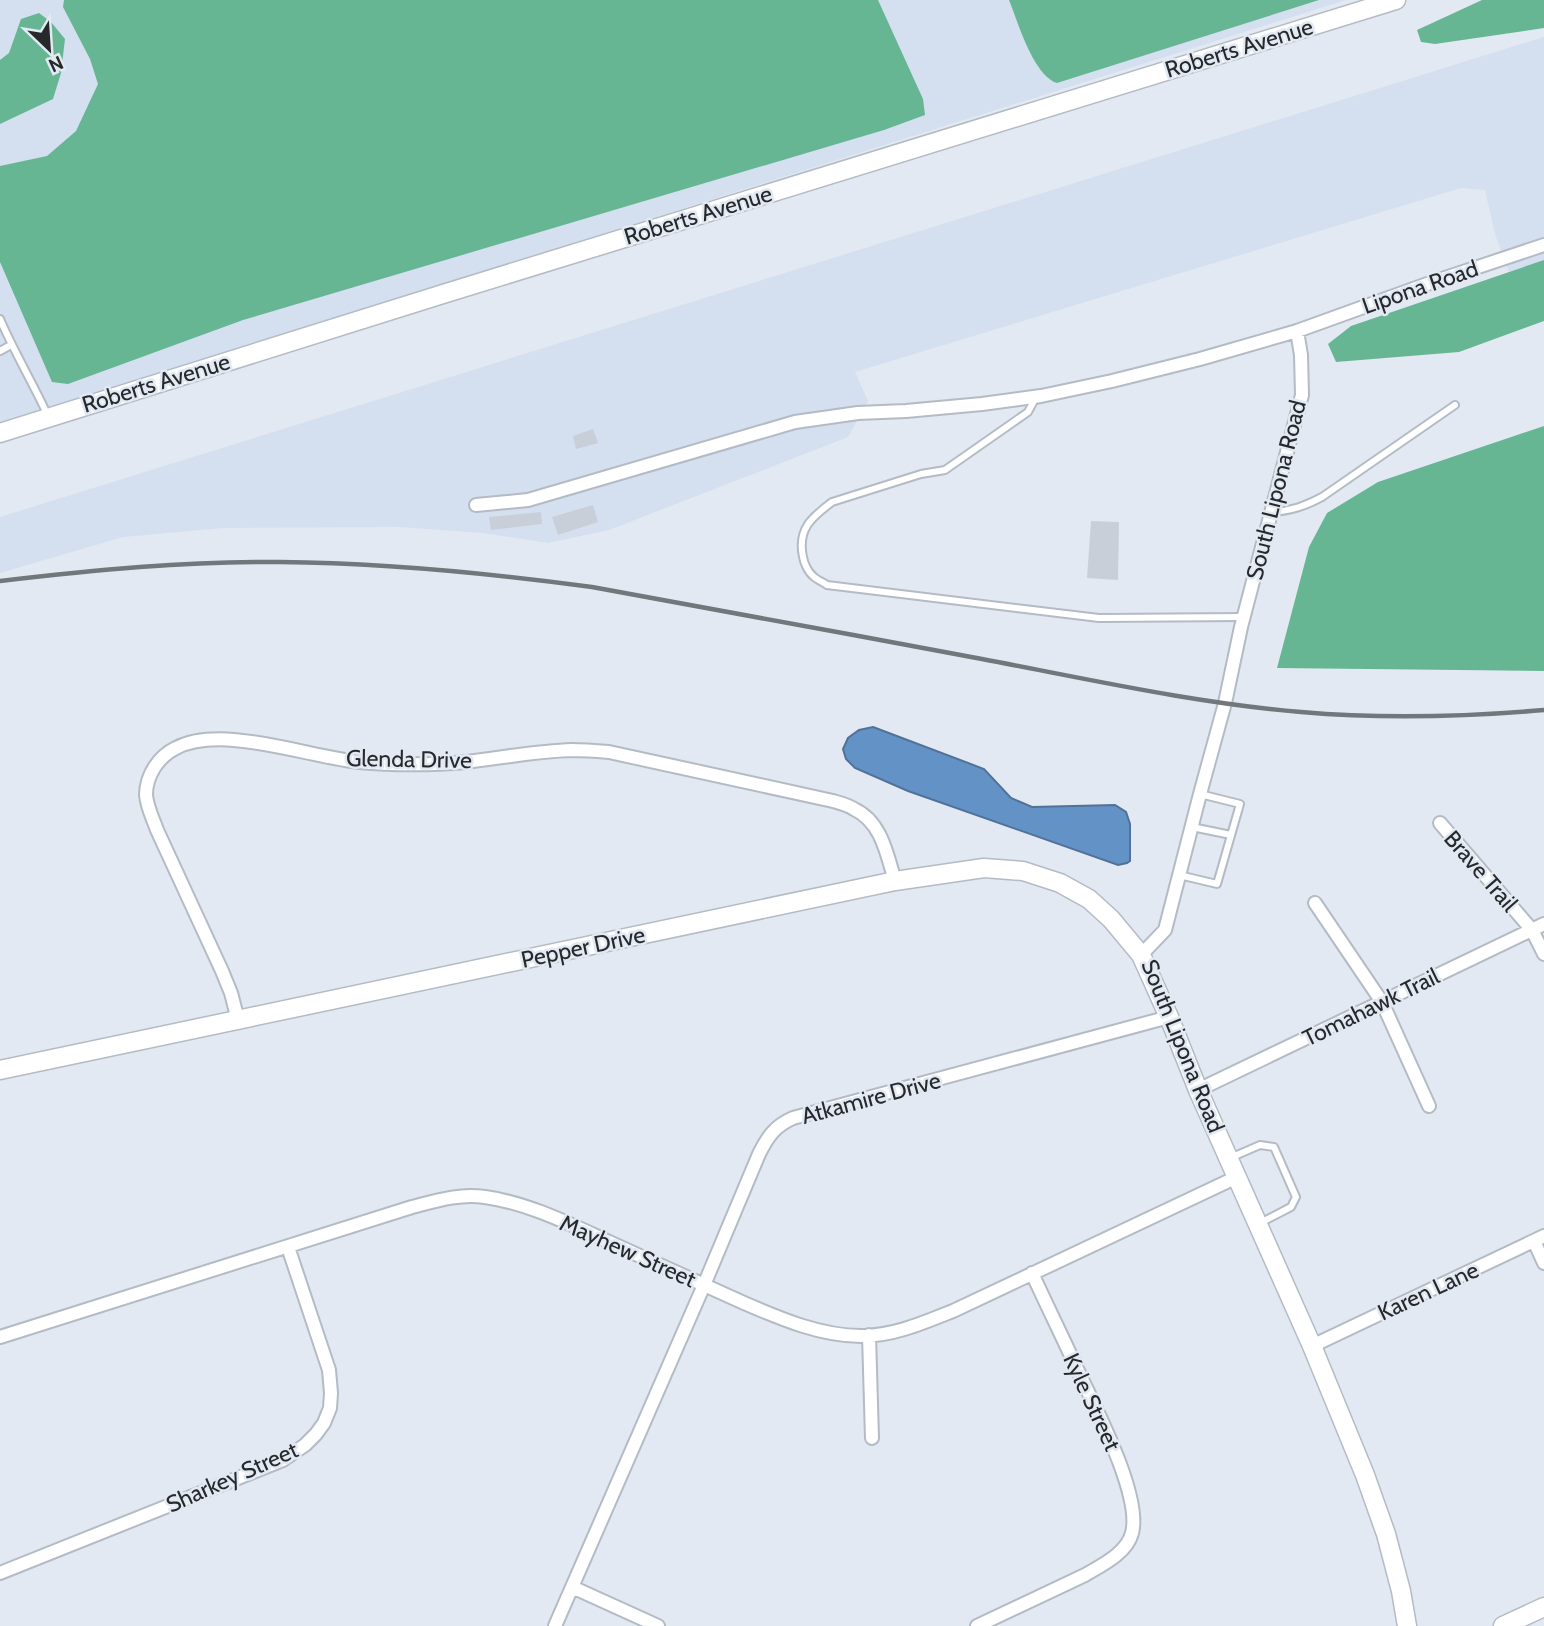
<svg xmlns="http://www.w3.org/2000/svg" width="1544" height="1626" font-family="Cabin,sans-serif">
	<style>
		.built { fill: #d4dfef }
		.forest { fill: #66b694 }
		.water { fill: #6392c6; stroke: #517298; stroke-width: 2 }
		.building { fill: #c8cfd8 }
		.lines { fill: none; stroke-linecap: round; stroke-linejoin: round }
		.lane-casing { stroke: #b4bbc4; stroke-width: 10 }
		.street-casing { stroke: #b4bbc4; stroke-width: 16 }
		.secondary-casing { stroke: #b4bbc4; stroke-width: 21 }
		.lane { stroke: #fff; stroke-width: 6 }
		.street { stroke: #fff; stroke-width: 12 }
		.secondary { stroke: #fff; stroke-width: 18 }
		.rail { stroke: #72777c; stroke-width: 4.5 }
		.labels { text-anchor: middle; stroke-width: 5; stroke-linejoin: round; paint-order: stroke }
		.street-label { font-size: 23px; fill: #26292c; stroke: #e2e9f2 }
	</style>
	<rect width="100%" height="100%" fill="#e2e9f2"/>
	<!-- built -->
	<path class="built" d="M0,0H1346L0,423Z
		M1544,37V261L1509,272L1495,234L1485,190L1461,188L855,372L868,401L848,437L609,530L548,543L483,533L399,527L223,528L123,537L0,573V517Z"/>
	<!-- forest -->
	<path class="forest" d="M64,0H878L923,99L925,115L884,130L243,320L68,384L52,382L0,262V166L47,156L76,131L98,84L90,59L63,7Z
		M1009,0H1319L1057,83C1033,75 1018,22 1009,0Z
		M1482,0H1544V28L1435,44L1421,42L1417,30Z
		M39,13L51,22L65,39L61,73L53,99L0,124V60L9,53L21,19Z
		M1544,260V321L1459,352L1336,362L1328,344L1351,326Z
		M1544,426V671L1277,668L1309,547L1327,513L1378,482Z"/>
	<!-- water -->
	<path class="water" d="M873,727L984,769L1011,798L1032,807L1115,805L1126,812L1130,824V861L1127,863L1118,865L908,791L855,768L846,759L843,749L848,738L859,730Z"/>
	<!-- building -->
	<path class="building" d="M593,429L598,443L576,449L573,436Z
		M593,505L598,522L558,535L552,517Z
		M541,512L542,524L491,530L489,517Z
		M1091,521L1119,522L1118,580L1087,578Z"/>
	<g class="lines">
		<defs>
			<path id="lane" d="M0,319C14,352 33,383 48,416
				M0,351L11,345
				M1036,397L1028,412L945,470L921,474L832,502C812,517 797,529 803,557C804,563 808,572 813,576C817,580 823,582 827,585L1099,618L1244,617
				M1272,512C1291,511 1305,506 1322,497L1455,405
				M1192,827L1231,835
				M1179,875L1217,884L1240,804L1200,794
				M1230,1158L1260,1145L1274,1147L1296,1197L1291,1207L1260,1223"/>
			<path id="street" d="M476,505L528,500L795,422L858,413L906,411L982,404L1041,396L1112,381L1200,359L1297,331L1430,283L1544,245
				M1440,823L1532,930L1544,954
				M1315,903L1382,1002L1429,1106
				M1141,955L1165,930L1200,794L1225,703L1241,627L1302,395L1301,355L1297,331
				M238,1020L231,993L222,971L157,830C153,819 147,807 146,795C146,775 159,756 176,748C221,724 309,757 359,762C391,765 434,765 466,762C501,758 536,751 572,750C584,750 597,751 609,752L833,801C840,803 848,805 854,809C882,822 887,855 895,881
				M1198,1090L1544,924
				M1534,1241L1544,1263
				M869,1335L872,1438
				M0,1337L412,1207C435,1201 460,1193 485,1197C528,1203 570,1224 609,1242C654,1262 699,1283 744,1303C781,1319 821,1336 861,1336C893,1336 923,1323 953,1311L1237,1177
				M1312,1346L1544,1236
				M0,1573L283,1460L305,1445L316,1434L324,1423L330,1408L331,1393L329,1370L288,1247
				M572,1587L658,1626
				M555,1626L704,1285L759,1154C768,1136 775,1126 793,1118L1169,1017
				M977,1626L1085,1575C1102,1565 1127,1553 1132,1533C1142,1496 1095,1407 1078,1371C1063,1338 1047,1306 1032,1273"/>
			<path id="secondary" d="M0,433L443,294L1396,0
				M0,1070L895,881L984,868L1023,871L1060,883L1089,899L1111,919L1141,955L1169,1017L1198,1090L1312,1346L1365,1475L1386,1534L1401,1591L1407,1626
				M1503,1626L1544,1607"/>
		</defs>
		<!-- lane casing -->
		<use href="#lane" class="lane-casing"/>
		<!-- street casing -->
		<use href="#street" class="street-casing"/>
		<!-- secondary casing -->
		<use href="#secondary" class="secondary-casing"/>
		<!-- lane -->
		<use href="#lane" class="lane"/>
		<!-- street -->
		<use href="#street" class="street"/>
		<!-- secondary -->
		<use href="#secondary" class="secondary"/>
		<!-- rail -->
		<path class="rail" d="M0,581C93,570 186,561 280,562C385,563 488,573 592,587C722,610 852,635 982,659C1088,679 1194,703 1301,712C1382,719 1463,717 1544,710"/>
	</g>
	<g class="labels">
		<!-- street labels -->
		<g class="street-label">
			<text transform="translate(1239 48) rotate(-17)" y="8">Roberts Avenue</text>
			<text transform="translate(698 215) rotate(-17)" y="8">Roberts Avenue</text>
			<text transform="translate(1420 287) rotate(-19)" y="8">Lipona Road</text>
			<text transform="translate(156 383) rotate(-17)" y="8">Roberts Avenue</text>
			<text transform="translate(1276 490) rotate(-76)" y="8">South Lipona Road</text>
			<text transform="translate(409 759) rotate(1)" y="8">Glenda Drive</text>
			<text transform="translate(1481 871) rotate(49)" y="8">Brave Trail</text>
			<text transform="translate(583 947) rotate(-12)" y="8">Pepper Drive</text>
			<text transform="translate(1371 1007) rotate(-26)" y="8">Tomahawk Trail</text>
			<text transform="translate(1183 1046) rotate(68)" y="8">South Lipona Road</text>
			<text transform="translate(871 1098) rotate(-15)" y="8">Atkamire Drive</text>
			<text transform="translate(628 1251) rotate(24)" y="8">Mayhew Street</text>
			<text transform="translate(1428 1291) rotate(-25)" y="8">Karen Lane</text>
			<text transform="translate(1092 1402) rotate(65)" y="8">Kyle Street</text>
			<text transform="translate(232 1477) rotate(-24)" y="8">Sharkey Street</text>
		</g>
	</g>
	<!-- north arrow -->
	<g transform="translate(49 49) rotate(155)" stroke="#e2e9f2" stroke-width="5" paint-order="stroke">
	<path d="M0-5L12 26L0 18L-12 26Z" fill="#26292c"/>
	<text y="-10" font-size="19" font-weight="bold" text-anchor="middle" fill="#26292c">N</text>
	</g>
</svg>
